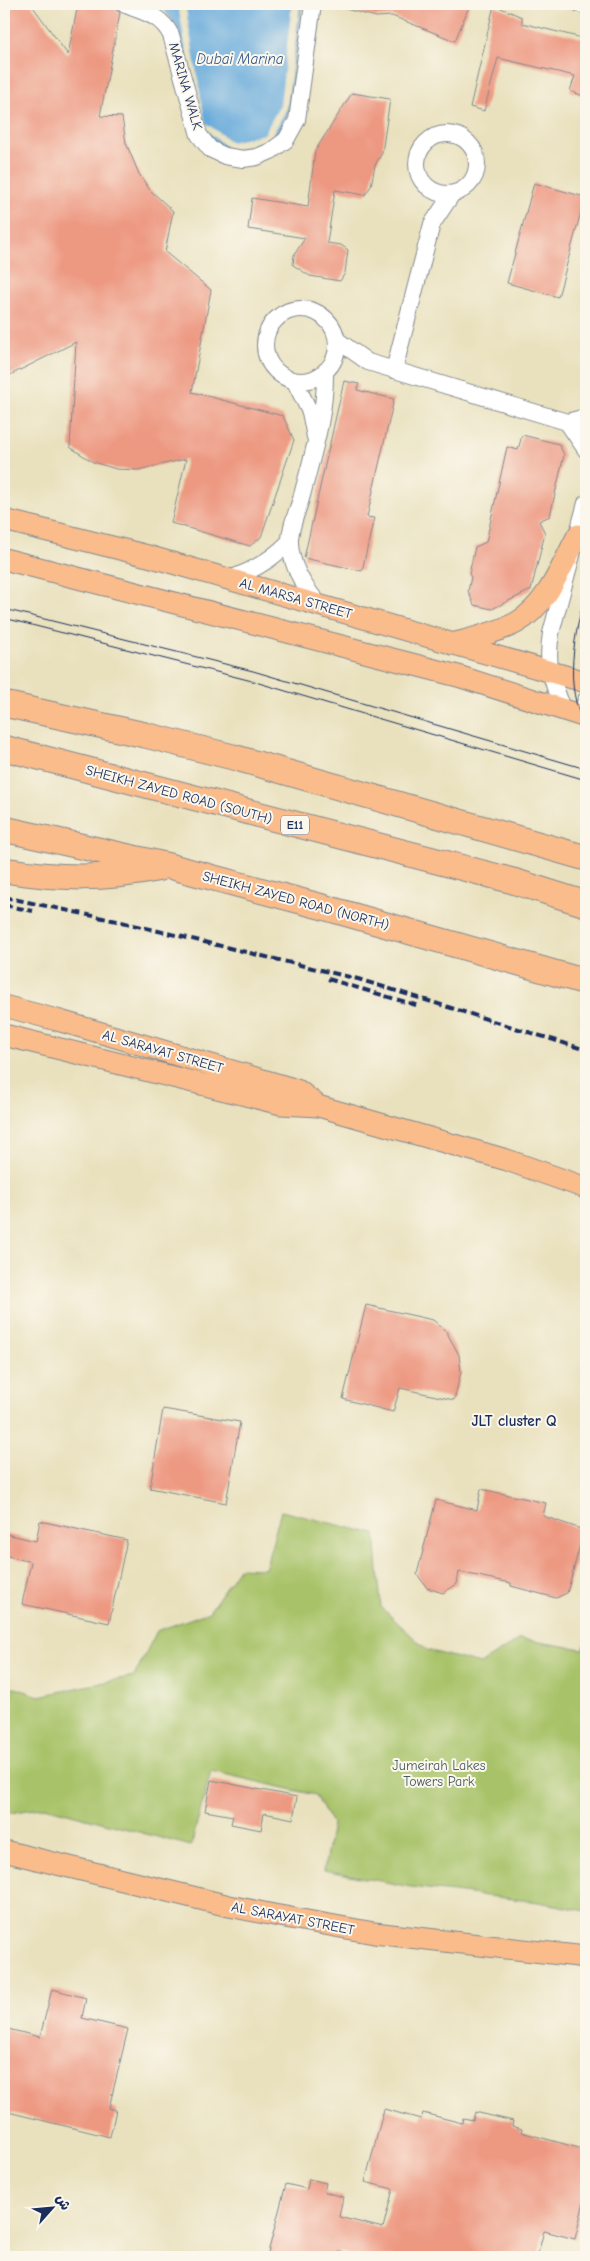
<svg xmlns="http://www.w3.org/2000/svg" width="590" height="2261" font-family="'Comic Neue','Playpen Sans Arabic',sans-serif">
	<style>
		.green { fill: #a7c268; stroke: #617863 }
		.water { fill: #67aadb; stroke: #416c9c }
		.pier { fill: #e9e1be }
		.building { fill: #ed9881 }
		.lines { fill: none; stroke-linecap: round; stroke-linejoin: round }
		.minor-casing { stroke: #82888e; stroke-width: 18 }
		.major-casing { stroke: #82888e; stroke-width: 23 }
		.highway-casing { stroke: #82888e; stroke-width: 27 }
		.minor { stroke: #fff; stroke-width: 16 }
		.major { stroke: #fabc8b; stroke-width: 21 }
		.highway { stroke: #fabc8b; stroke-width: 25 }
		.tram { stroke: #1b2f5e; stroke-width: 1 }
		.rail { stroke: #1b2f5e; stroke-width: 4; stroke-dasharray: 8 4; stroke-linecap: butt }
		.labels { text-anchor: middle; stroke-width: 4; stroke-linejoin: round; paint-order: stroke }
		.shield { fill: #fbf7ec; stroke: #5e6b89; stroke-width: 1 }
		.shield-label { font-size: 12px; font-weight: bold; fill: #1b2f5e }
		.street-label { font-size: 14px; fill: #1b2f5e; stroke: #fbf7ec }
		.park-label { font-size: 14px; fill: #455b61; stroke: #fbf7ec }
		.water-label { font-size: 15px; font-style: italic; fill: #365a8a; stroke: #fbf7ec }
		.neighbourhood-label { font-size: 15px; font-weight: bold; fill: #1b2f5e; stroke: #fbf7ec }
	</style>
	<rect width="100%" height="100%" fill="#fbf7ec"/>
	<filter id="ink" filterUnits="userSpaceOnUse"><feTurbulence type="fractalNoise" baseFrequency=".02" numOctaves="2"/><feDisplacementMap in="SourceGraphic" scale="10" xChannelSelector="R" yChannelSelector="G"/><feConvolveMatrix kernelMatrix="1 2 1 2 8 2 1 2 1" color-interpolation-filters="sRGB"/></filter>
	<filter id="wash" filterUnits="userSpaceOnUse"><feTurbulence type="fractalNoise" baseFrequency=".0096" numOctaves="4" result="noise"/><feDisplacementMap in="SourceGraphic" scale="20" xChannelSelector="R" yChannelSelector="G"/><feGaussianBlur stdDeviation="1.12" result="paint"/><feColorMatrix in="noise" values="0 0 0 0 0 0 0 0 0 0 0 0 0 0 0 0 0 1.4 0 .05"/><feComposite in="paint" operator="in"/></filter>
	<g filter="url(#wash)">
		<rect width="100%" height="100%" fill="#e9e1be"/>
		<!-- green -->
		<path class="green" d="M281,1511L375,1534L381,1607L427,1650L480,1664L520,1639L582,1649L586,1642V1911L539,1902L411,1887L324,1870L332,1823L315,1795L211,1771L191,1846L45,1807L4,1814V1684L39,1696L134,1676L157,1631L209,1612L239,1568L265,1569Z"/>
		<!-- water -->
		<path class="water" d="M151,4H302L288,113L277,136L261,148L241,154L209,144L177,27L164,9Z"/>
		<!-- pier -->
		<path class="pier" d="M160,4H185L205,122L231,142L264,134L280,105L292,4H300L287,108L270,140L231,151L199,124L179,10Z"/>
		<g id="blocks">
			<!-- building -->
			<path class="building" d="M4,4H31L68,55L78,4H114L116,10L120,13L100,116L122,117L126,143L139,174L150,190L173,211L165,252L211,290L192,392L283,416L294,440L261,537L250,546L171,523L186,459L138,470L116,469L93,462L70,447L76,342L4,378Z
				M342,4H470L455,41L392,16L376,17L342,8Z
				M494,5L522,17V23L586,39V97L570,91L575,76L498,58L484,111L470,107Z
				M352,93L390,99L382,153L375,165L371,186L365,195L335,190L327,243L341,245L348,250L345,273L340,281L310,276L293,265L294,255L305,238L248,229L252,198L308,207L315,151Z
				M534,183L585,197L558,297L507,283Z
				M344,381L359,384L357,390L394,399L367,517L374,518L362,571L304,558Z
				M522,435L559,444L564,455L550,516L539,521L545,533L531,590L492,609L474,605L468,591L471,577L469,574L475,547L486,542L507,447L518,450Z
				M366,1305L433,1320L446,1331L459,1355L461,1372L454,1400L400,1388L393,1412L343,1399Z
				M163,1409L240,1422L226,1503L150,1488Z
				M481,1489L546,1503L543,1516L584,1530L567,1593L556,1598L511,1586V1583L459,1572L457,1584L443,1593L427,1588L417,1574L436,1500L477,1510Z
				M40,1521L127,1540L109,1623L22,1604L31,1562L4,1555L6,1534L36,1541Z
				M211,1780L297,1797L293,1819L264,1813L261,1830L231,1824L233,1816L205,1811Z
				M52,1989L86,1998L82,2018L128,2029L109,2108L116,2110L110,2137L4,2111V2028L40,2037Z
				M384,2109L421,2119L423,2113L462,2123L463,2118L473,2120L475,2112L513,2121L512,2126L522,2129L521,2132L586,2150V2193L575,2239L544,2231L537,2257H360L339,2252L338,2257H267L286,2184L307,2189L309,2179L326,2183L324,2192L343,2197L339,2217L383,2228L393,2189L365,2182Z"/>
		</g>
	</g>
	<g filter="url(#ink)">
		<use href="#blocks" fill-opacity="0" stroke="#82888e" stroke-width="1"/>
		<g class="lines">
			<defs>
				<path id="minor" d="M124,4C144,13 160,14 171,35L199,135L210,149L225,156L243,159L257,157L271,151L286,140L297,120L313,4
					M580,4L586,6
					M417 164a30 30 0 1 1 60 0a30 30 0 1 1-60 0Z
					M265 345a36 36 0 1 1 72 0a36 36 0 1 1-72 0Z
					M337,340L368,362L567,422L586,417
					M394,370L432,224L452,194
					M294,380L310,412L315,437
					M567,422L586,450
					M229,579C253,571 272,560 290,541
					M319,604C304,587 291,567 290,543C289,530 297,512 301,499C312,456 326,415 325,371
					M564,710C551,681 546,664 551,633L586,503
					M582,715L586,700"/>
				<path id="major" d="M4,520L148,556L586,682
					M4,559L458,676L586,717
					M452,644C474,638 496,633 516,623C547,606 562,565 578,535
					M4,1006L57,1020L287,1087L299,1091L318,1106
					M4,1035L281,1104L318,1106L507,1160L586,1188
					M4,1851L229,1906L274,1915L374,1933L586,1957"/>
				<path id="highway" d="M4,704L145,735L233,757L586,858
					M4,748L513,881L586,904
					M4,829L169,866L323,907L586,982
					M4,870C59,879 105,880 160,868"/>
			</defs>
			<!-- minor casing -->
			<use href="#minor" class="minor-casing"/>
			<!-- major casing -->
			<use href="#major" class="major-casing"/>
			<!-- highway casing -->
			<use href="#highway" class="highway-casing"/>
			<!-- minor -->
			<use href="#minor" class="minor"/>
			<!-- major -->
			<use href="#major" class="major"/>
			<!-- highway -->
			<use href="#highway" class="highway"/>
			<!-- tram -->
			<path class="tram" d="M586,590C575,634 562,686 586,727
				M4,609L253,671L586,769
				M4,618L252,681L586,780"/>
			<!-- rail -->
			<path class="rail" d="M4,897L117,921L358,979L586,1050
				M4,905L33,911
				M328,979L419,1006"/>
		</g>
	</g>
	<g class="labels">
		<!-- shield labels -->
		<rect class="shield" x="281" y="815.5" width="28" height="19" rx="4"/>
		<g class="shield-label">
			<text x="295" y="829">E11</text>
		</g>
		<!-- street labels -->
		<g class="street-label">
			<text transform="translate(186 86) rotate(74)" y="5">MARINA WALK</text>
			<text transform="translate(296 598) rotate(16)" y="5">AL MARSA STREET</text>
			<text transform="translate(179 794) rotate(15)" y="5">SHEIKH ZAYED ROAD (SOUTH)</text>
			<text transform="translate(296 900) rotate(15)" y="5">SHEIKH ZAYED ROAD (NORTH)</text>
			<text transform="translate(163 1051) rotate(16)" y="5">AL SARAYAT STREET</text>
			<text transform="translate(293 1918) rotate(11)" y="5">AL SARAYAT STREET</text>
		</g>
		<!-- park labels -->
		<g class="park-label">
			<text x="439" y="1770">Jumeirah Lakes<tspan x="439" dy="16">Towers Park</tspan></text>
		</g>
		<!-- water labels -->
		<g class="water-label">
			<text x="240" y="64">Dubai Marina</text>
		</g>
		<!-- neighbourhood labels -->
		<g class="neighbourhood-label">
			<text x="514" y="1426">JLT cluster Q</text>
		</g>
	</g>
	<!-- margin -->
	<rect width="590" height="2261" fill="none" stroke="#fbf7ec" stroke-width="20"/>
	<!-- north arrow -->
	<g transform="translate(52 2208) rotate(63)" stroke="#fbf7ec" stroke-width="4" paint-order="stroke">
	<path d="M0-4L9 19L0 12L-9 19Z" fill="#1b2f5e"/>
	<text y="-8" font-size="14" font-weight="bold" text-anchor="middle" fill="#1b2f5e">ش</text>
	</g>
</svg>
